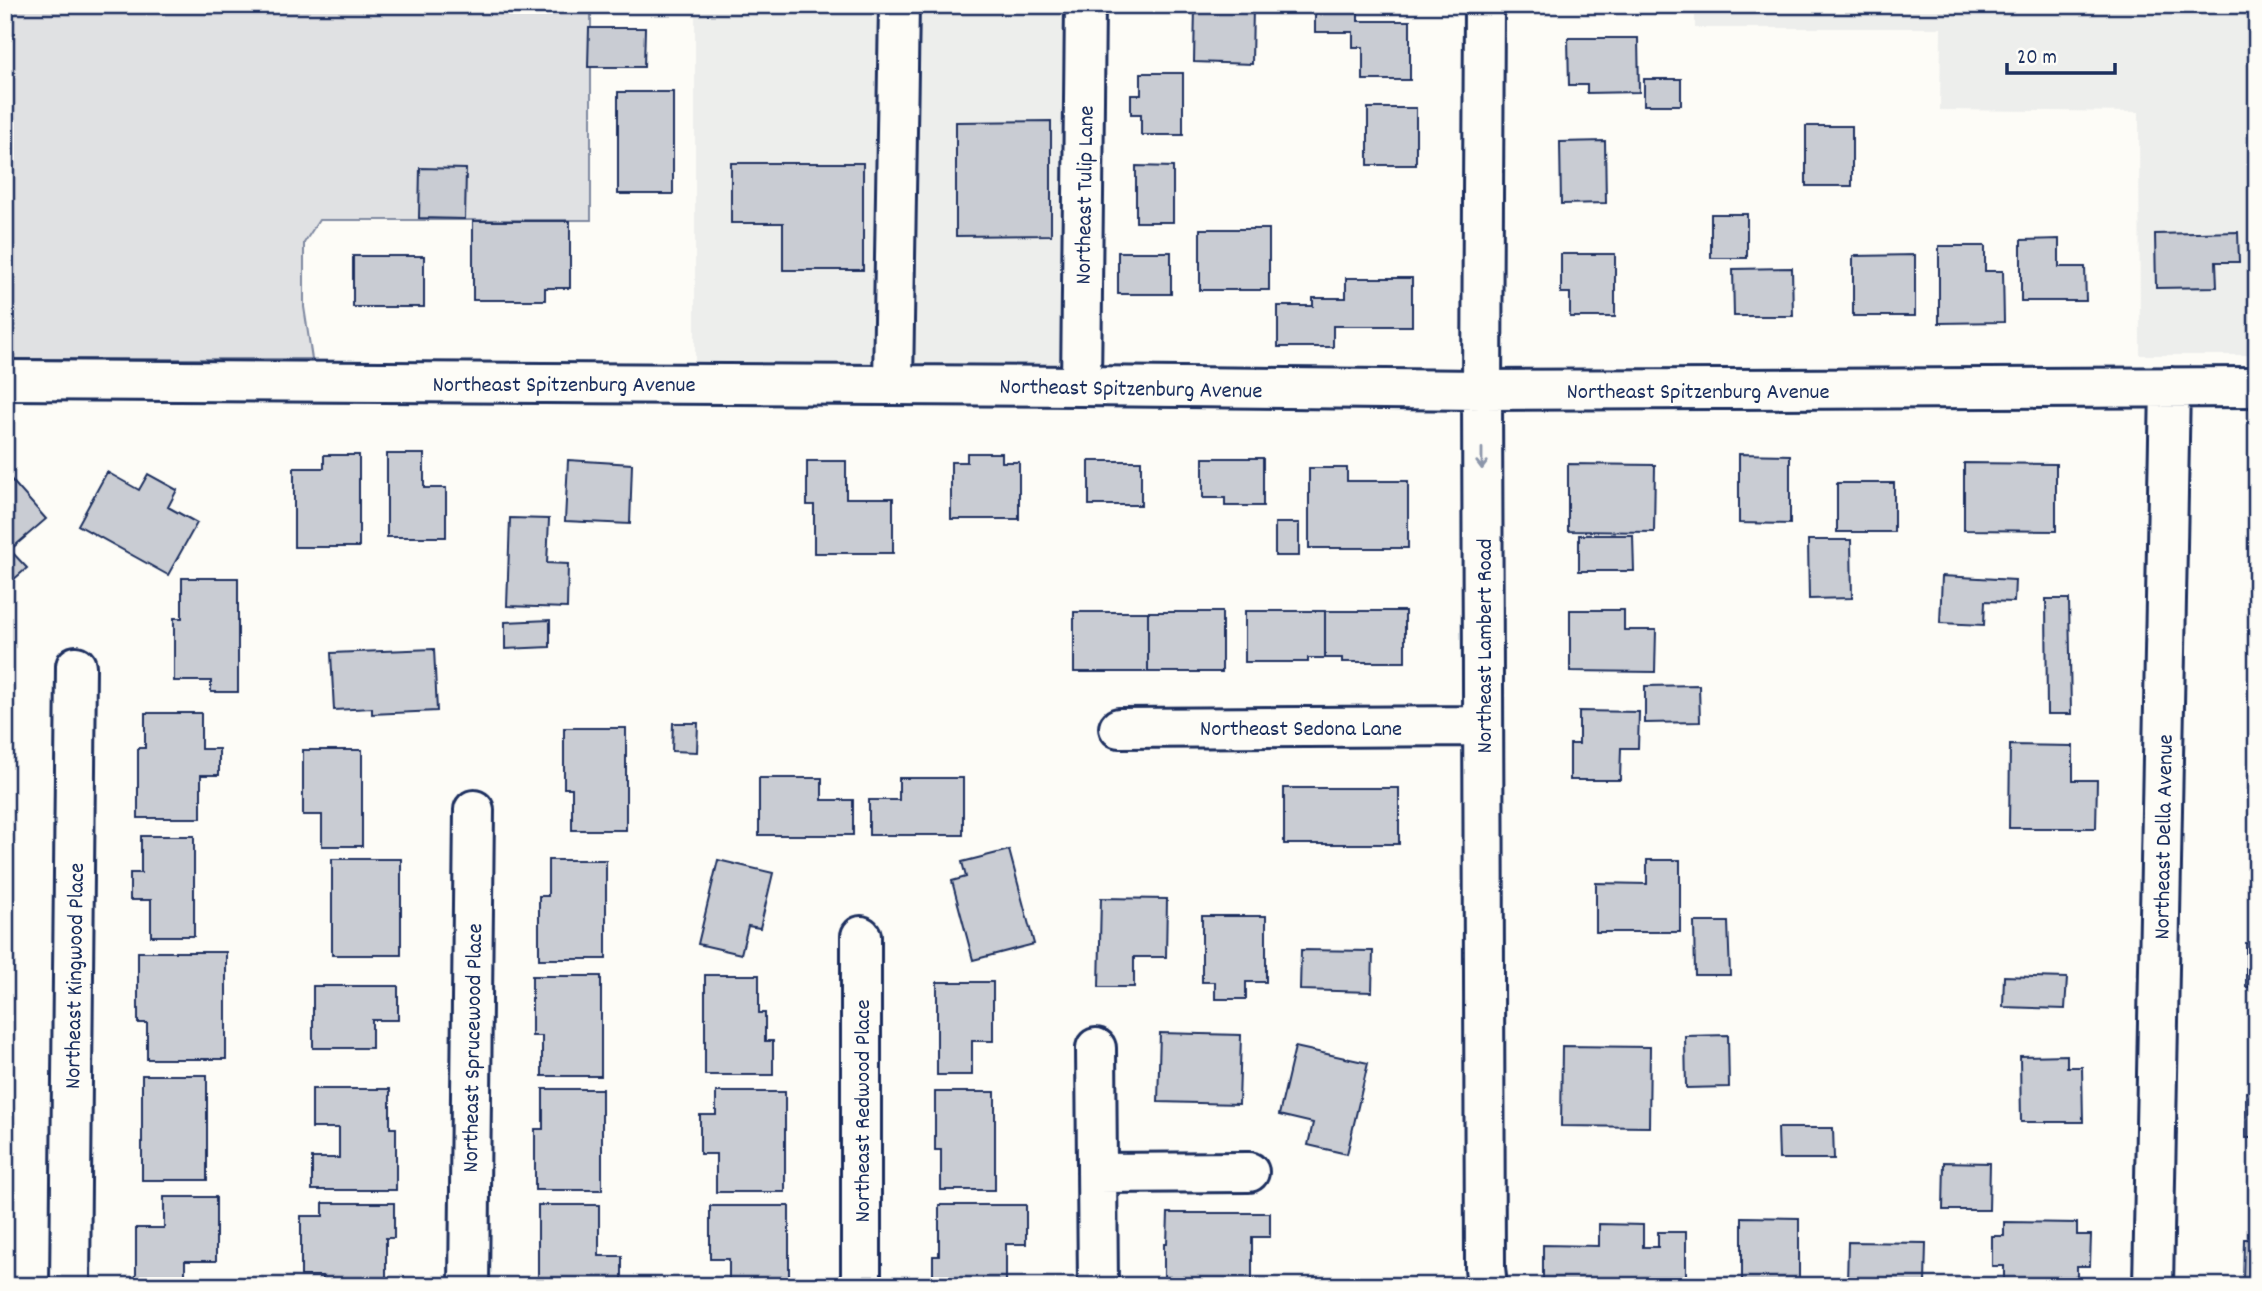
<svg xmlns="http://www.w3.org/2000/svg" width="2262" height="1291" font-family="Dekko,sans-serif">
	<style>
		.built { fill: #edeeec }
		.green { fill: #e0e1e3; stroke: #7e88a0; stroke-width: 2 }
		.building { fill: #c9ccd3; stroke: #1b2f5e; stroke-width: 2 }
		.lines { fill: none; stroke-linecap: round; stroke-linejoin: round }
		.minor-casing { stroke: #1b2f5e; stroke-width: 44 }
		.minor { stroke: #fdfcf7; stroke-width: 38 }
		.oneway { stroke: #8c96aa }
		.labels { text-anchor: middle; stroke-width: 6; stroke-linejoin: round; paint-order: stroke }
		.street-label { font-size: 23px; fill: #1b2f5e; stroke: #fdfcf7 }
	</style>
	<rect width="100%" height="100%" fill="#fdfcf7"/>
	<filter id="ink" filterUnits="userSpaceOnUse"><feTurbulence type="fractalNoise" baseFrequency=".0143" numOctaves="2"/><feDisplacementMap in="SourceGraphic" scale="14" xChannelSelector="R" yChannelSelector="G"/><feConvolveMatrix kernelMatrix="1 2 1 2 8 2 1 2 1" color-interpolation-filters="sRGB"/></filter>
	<g filter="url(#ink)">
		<!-- built -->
		<path class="built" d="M695,5H1066V364L695,362Z
			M1695,5H2257V355H2140L2139,112L1940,110L1941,28H1695Z"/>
		<!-- green -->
		<path class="green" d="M5,5H591V220H319L304,243V307L312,359H5Z"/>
		<!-- building -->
		<path class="building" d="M1195,5H1253L1252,64L1194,62Z
			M1315,5H1358V21H1410V80H1363V47H1353V32H1315Z
			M589,28H645L644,67H588Z
			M1568,38H1638L1639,92L1587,93V85H1569Z
			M1141,73H1183V135H1141V114H1131V95H1141Z
			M1644,79H1681V105H1644Z
			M618,92H673V194H618Z
			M1368,108H1416V165H1368Z
			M1051,121V235L956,236V122Z
			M1806,126H1852V186H1806Z
			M1605,141L1606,203L1561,204L1560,142Z
			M731,163H863V270H783V223H731Z
			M1136,166L1173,167V222H1136Z
			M420,168L466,169L465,219L419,218Z
			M1711,214H1747V258H1711Z
			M473,221H570V288H545V300H473Z
			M1200,229H1269V290H1200Z
			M2238,232L2239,262H2216L2217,287L2156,288L2155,234Z
			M2059,239V267H2085L2086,301H2021V240Z
			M1939,246H1985V271H2003L2004,322L1939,323Z
			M1118,252H1171V294H1118Z
			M1561,254H1615V317H1570V293H1561Z
			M1915,255V316H1853V256Z
			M353,256H424V307H353Z
			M1792,268L1793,316H1734L1733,269Z
			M1346,278H1412V326H1333V347H1278V306H1313V298H1346Z
			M967,453H1002V462H1019V519H951V462H967Z
			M387,454H424V488H446V537H387Z
			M1739,454L1790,455V524L1739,523Z
			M324,455H359V547H294V468H324Z
			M1203,458H1263V506H1225V498H1203Z
			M568,460L632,464L630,524L565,521Z
			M807,461H846V498H893V553H814V505H807Z
			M1089,461H1141V505H1089Z
			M1964,463L2056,464V531L1964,530Z
			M1568,464L1655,465L1654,532L1568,531Z
			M1309,468H1347V481H1408V548H1309Z
			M107,472L139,490L148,474L177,490L168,507L197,523L168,575L78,525Z
			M8,476L46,519L10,550L27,568L5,587V478Z
			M1837,483H1894V532H1837Z
			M510,518L549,519L547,563L568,564L567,608L507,606Z
			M1275,523H1299V556H1275Z
			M1579,535H1633L1634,571H1579Z
			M1808,540H1851L1852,598L1809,599Z
			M1942,576L2015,580L2014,602L1985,601L1984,625L1940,623Z
			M182,578H238V692H211V681H174V618H182Z
			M2046,599H2069L2071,714H2047Z
			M1570,610H1624V630H1656L1655,672L1570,671Z
			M1245,611H1325V658H1308V662H1245Z
			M1325,611H1405V662H1342V658H1325Z
			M1074,612H1148V672H1074Z
			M1148,612H1222V672H1148Z
			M550,620V647L505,649V622Z
			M434,649L437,711L372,714V708L334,710L331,653Z
			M1699,685L1700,722L1645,723V686Z
			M1579,711L1639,712L1638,748H1621L1620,780H1570V744H1579Z
			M145,713H201V749H219V775H201V818H138V748H145Z
			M673,723H698L697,752L672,751Z
			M564,728H626V830H572V788H564Z
			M2010,745L2073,746V780H2097L2096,828H2009Z
			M303,750H362V846H322V815H303Z
			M759,778H822V800H853V835H759Z
			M899,778H963V835H869V800H899Z
			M1284,788H1399V844H1284Z
			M141,836H194V936H151V900H130V873H141Z
			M1009,850L1034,944L973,960L952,881L966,877L962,862Z
			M332,859H401V955H332Z
			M548,860H606V959H539V896H548Z
			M718,860L773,873L760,928L748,926L741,954L698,944Z
			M1647,860H1680V932H1596V883L1647,884Z
			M5,863H10V894H5Z
			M1101,898L1167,899L1166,957H1134V987H1099Z
			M1202,916H1266V982H1246V999H1215V982H1202Z
			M1694,922H1728L1730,975H1695Z
			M2246,943H2257V965H2246Z
			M1301,950L1373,951L1372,992L1300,990Z
			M138,952H226V1059H147V1023H138Z
			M2246,965H2257V987H2246Z
			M705,975H759V1013H765V1041H773V1075H705Z
			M532,976H601V1076H542V1036H532Z
			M2004,976L2067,978L2065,1009L2003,1007Z
			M937,982H993V1041H972V1075H937Z
			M313,986H398V1020H372V1048H313Z
			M1160,1033L1241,1035L1239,1104L1158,1102Z
			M1728,1035L1729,1087L1686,1088L1685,1036Z
			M1562,1046L1650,1047L1649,1127L1561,1126Z
			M1295,1047L1368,1063L1347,1154L1308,1145L1313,1123L1279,1115Z
			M2067,1055V1067H2082L2083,1122H2021L2020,1056Z
			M142,1075H207V1180H142Z
			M312,1089H390V1128H396V1190H312V1158H339V1128H312Z
			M543,1089H602V1190H535V1129H543Z
			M716,1092H785V1192H716V1154H700V1115H716Z
			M935,1092H995V1190H941V1150H935Z
			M2246,1092H2257V1138H2246Z
			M1778,1128H1833L1834,1159H1779Z
			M1944,1162L1990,1163L1989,1210H1943Z
			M164,1197H216V1261H185V1286H136V1228H164Z
			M323,1203H394V1238H386V1286H323V1276H301V1216H323Z
			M538,1205H599V1256H622V1286H538Z
			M939,1205H1026V1244H1006V1286H933V1256H939Z
			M710,1206H789V1286H729V1259H710Z
			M1168,1213H1270V1237H1252V1284L1164,1283V1244H1167Z
			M1742,1217L1799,1218V1286H1742Z
			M2004,1222L2077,1223V1235H2091L2090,1266H2077V1280H2004V1266H1992V1236H2004Z
			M1599,1224L1643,1225V1247H1658V1232H1686V1281H1641V1286H1543V1245L1599,1246Z
			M2244,1239H2257V1285H2243Z
			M1848,1242L1926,1243L1925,1284H1847Z"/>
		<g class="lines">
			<defs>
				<path id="minor" d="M1484,5L1482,390L1485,1268L1487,1286
					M5,380L1081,386L1482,390L2257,387
					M893,384L899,5
					M1081,386L1085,5
					M1119,728L1483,726
					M861,936V1286
					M1096,1048L1098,1286
					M1097,1173L1249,1172
					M70,1286L76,666
					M469,1286L474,810
					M2153,1286L2170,387"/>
			</defs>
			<!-- minor casing -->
			<use href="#minor" class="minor-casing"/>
			<!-- minor -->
			<use href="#minor" class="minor"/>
		</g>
		<!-- one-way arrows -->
		<defs><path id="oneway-shaft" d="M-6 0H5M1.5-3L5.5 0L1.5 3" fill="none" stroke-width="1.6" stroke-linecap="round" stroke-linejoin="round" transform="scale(1.75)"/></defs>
		<use class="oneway" href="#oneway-shaft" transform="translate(1482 459) rotate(90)"/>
	</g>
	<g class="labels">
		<!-- street labels -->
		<g class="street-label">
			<text transform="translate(1083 195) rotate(-89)" y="8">Northeast Tulip Lane</text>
			<text x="564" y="391">Northeast Spitzenburg Avenue</text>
			<text transform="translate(1131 387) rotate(1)" y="8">Northeast Spitzenburg Avenue</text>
			<text x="1698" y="398">Northeast Spitzenburg Avenue</text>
			<text transform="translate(1483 646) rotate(-90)" y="8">Northeast Lambert Road</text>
			<text x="1301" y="735">Northeast Sedona Lane</text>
			<text transform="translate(2162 837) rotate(-89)" y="8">Northeast Della Avenue</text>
			<text transform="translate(73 976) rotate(-89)" y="8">Northeast Kingwood Place</text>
			<text transform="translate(471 1048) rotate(-89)" y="8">Northeast Sprucewood Place</text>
			<text transform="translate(861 1111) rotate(-90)" y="8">Northeast Redwood Place</text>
		</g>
	</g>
	<!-- margin -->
	<rect width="2262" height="1291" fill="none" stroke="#fdfcf7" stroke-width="28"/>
	<rect x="14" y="14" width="2234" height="1263" fill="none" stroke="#1b2f5e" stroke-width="2.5" filter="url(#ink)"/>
	<!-- scale -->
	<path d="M2007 63v10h108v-10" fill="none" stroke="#1b2f5e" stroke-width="3.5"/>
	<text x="2017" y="63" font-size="21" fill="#1b2f5e" stroke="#fdfcf7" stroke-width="5" paint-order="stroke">20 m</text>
</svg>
